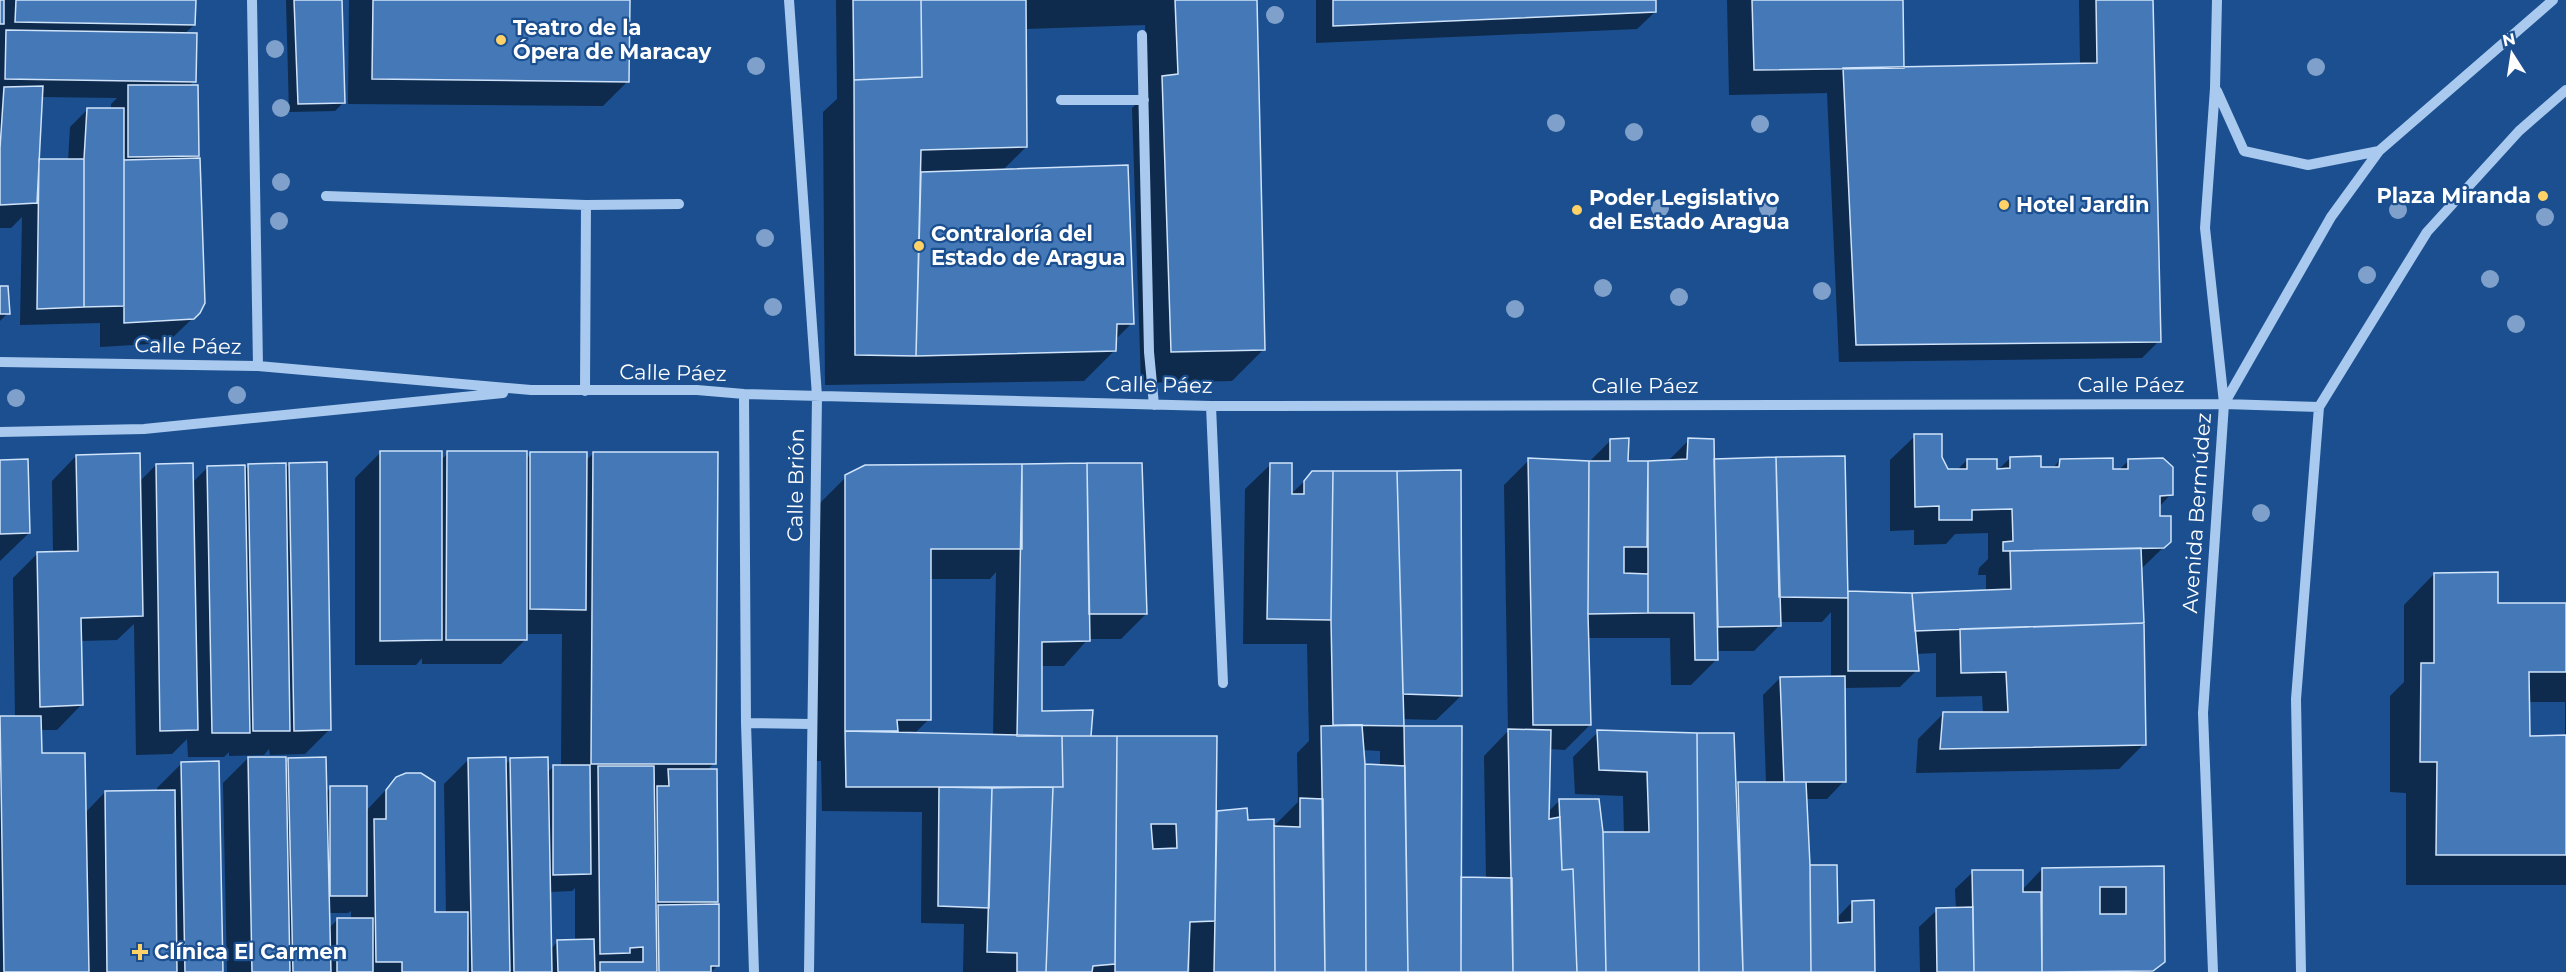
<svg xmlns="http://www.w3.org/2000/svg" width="2566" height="972" font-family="Montserrat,sans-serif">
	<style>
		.shadow { fill: #0007; fill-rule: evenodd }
		.building { fill: #4478b7; stroke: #cfe3fa; stroke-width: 1.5; fill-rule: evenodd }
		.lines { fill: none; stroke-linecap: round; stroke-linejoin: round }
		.minor { stroke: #a9c9ee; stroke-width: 10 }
		.tree { fill: #7ea0ca }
		.poi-dot { fill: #ffd166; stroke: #1b4f8f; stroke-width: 2 }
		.labels { text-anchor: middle; stroke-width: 4.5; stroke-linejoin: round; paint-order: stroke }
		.poi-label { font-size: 21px; font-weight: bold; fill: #fff; stroke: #1b4f8f; text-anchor: start }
		.street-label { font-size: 21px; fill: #fff; stroke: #1b4f8f }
	</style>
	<rect width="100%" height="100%" fill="#1b4f8f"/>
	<!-- shadow -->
	<path class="shadow" d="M0,0H194V25L184,34L194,81L189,86L197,156L193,160L199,312L167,343L100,347V323L20,325L22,217L11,228H0ZM41,97L117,98L111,104V110H87L70,127L68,161H38Z
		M286,0H341L344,102L335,111L289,112Z
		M349,0H629L628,81L603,106L348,104Z
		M836,0H1256L1263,350L1232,381L1141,383L1132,108L1147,93L1145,25L1025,29L1026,147L1002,171L1132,323L1115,340V350L1084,381L825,385L823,112L837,99Z
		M1316,0H1655V12L1637,29L1316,43Z
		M1727,0H1901L1903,69L2080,65L2079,0H2151L2159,341L2142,358L1839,362L1827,93L1729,95Z
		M0,288L8,313L0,321Z
		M1915,436L1941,457L1947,471L1957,470L1967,460L1998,470L2010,458L2039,469H2052L2060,460L2119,470L2129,460L2171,494L2159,507V518L2170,541L2140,570L2144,744L2119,769L1916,773L1918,739L1943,714L1983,713L1982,696L1936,697V653L1916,654L1917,670L1900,687L1844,688V781L1827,799H1806L1809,867L1836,919L1852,902L1873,972H1190V943H1188L1186,972H963L964,924L921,923L922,812L822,811L821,761H815V508L846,477L866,466L1146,614L1121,639H1088L1064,666H1041L1040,713L1089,737L1216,738L1215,812L1246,810V822L1276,834V824L1298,802L1297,753L1309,741L1307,644H1243L1245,489L1270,465L1290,495L1313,473L1461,696L1436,720L1402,719L1403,728H1460V878L1486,879L1484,756L1508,731L1504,485L1529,460L1589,462L1611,440L1627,463L1667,462L1689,440L1713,460L1847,595L1849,593L1912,594L1986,591V575H1978L1979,568L1988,559V533L1955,534L1946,544L1914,545V530L1890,531V460ZM996,572L993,737L914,734L929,719V579H990ZM1831,612V678H1780L1763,695L1766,783L1736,784L1733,734L1598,732L1573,757L1575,794L1623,796L1624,834H1602L1559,801L1547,813L1549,749L1565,750L1590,725L1587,638H1670L1671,685H1691L1716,660V651H1754L1779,626V622H1822ZM1362,750L1380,751V766H1363Z
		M380,453L441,460L448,453L526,459L531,454L585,461L594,453L714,763L707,770L716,901L712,906L718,965L711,972H227L223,783L248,758L285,764L289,760L326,793L331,787L366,811L397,778L434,914H446L444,784L469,759L505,765L510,760L546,774L554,766H561L562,634H525V640L501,664H422V658L416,665H355V478ZM575,888V941H558L550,950L549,892L572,891ZM351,911V920H337L328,929V913H348Z
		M76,456L139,482L156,465L192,483L208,467L244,470L248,466L285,469L289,464L330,729L305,754L270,755L269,749L264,755L229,756V752L224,757H188L187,739L172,754L136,755L134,624L117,640L80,641L81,705L57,730H40L41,755L85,813L105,792L157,791V788L182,763L222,972H0V719L15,718L13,578L38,553H53L52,481Z
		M0,461L29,533L0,561Z
		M2434,574L2497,605L2566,604V885H2406V793L2390,792V696L2404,682V605ZM2528,702H2565V737L2528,738Z
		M2162,868L2164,961L2153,972H1920L1919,927L1937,910L1956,909L1955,889L1973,872L2022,890L2042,869Z"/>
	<!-- building -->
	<path class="building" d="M0,0H4V24H0Z
		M16,0H196L195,25L15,22Z
		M294,0H342L345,103L298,104Z
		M373,0H630L629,82L372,79Z
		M853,0H921L922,77L854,80Z
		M921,0H1026L1027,147L921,150L916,356L855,355L854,80L922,77Z
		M1175,0H1257L1265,350L1171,352L1162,76L1178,74Z
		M1333,0H1656V12L1333,26Z
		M1752,0H1903L1904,68L1754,70Z
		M2096,0H2153L2161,342L1856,345L1843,68L2097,63Z
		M6,30L197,33L196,82L5,79Z
		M128,85H198L199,156L128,157Z
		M43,86L37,203L0,205V148L4,87Z
		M87,108H124V306L84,307V159Z
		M200,158L205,303L200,313L194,319L124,323V160Z
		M39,159H84V307L37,309Z
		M1128,165L1134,324H1117L1116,351L916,356L921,172Z
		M0,286H8L10,314H0Z
		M1914,434H1942V457L1948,469H1967V459H1997V469L2010,468V457L2041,456V467H2059L2060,459L2113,458V469H2128V459L2163,458L2173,467V495L2160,496V516H2171V542L2164,548L2003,551V542L2013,541L2012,509L1972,510V520H1939V506L1915,507Z
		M1629,438L1628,461H1648L1647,547H1624V573L1648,574V613L1588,614L1589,461H1610V439Z
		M1688,438L1714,439L1718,660H1695L1694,613H1648V461L1687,459Z
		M380,451H442V640L380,641Z
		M447,451H527V640H446Z
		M530,452H587L586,610L530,609Z
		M593,452H718L716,764H591Z
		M140,453L143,616L81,618L83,705L40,707L37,552L78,551L76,455Z
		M1845,456L1848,598L1779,597L1776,457Z
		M1776,457L1781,626L1718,627L1714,459Z
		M1528,458L1589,461L1588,614L1591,725H1533Z
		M28,459L30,533L0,534V460Z
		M327,462L331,730L294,731L289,463Z
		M193,463L198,730L160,731L156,464Z
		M286,463L290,731H253L248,464Z
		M1087,463L1090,641L1042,642V711L1093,710L1091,736H1017L1022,464Z
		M1087,463H1142L1147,614H1089Z
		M1270,463H1292V494H1304V481L1312,471H1333L1331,620L1267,619Z
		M1022,464V549H931V720H897L898,731H845V475L865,465Z
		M245,465L250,733H212L207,466Z
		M1461,470L1462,696L1403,694L1397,471Z
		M1333,471H1397L1404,726L1333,725L1331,620Z
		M2141,548L2144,623L1915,631L1912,593L2011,589L2010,551Z
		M2498,572V603H2566V672H2529L2530,736L2566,735V855H2436L2437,762H2420L2421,663H2434V573Z
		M1848,591L1912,593L1919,671H1848Z
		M2144,623L2146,745L1940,749L1943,712H2008L2006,672L1961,673L1960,629Z
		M1845,676L1846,782H1784L1780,677Z
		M0,716H41L42,753H85L89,972H4Z
		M1362,725L1365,764L1366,972H1325L1321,726Z
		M1404,726H1462L1461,972H1408Z
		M1508,729L1551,730L1549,819L1560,817L1562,870L1573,869L1577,972H1513Z
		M1597,730L1697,733L1699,972H1606L1603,832H1649L1647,772L1599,770Z
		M845,731L1062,736L1063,787H846Z
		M1697,733H1734L1743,972H1699Z
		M1062,736H1117L1115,964L1093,966L1092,972H1046L1053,787H1063Z
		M1117,736H1217L1215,921L1190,922L1188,972H1115ZM1151,824H1176L1177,848L1153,849Z
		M248,757H286L290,972H252Z
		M326,757L331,972H293L288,758Z
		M506,757L510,972H472L468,758Z
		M548,757L552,972H514L510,758Z
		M219,761L223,972H185L181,762Z
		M1365,764L1405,766L1408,972H1366Z
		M553,765H590L591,874L553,875Z
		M598,766H654L657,972H600V962H643V947L630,948V953L600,954Z
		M668,769H717L718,902H658L657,786H669Z
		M406,773H421L435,782V912H468V972H402V962H376L374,819H386V790L396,777Z
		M1738,782H1806L1810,865L1811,972H1743Z
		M330,786H367V896H330Z
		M939,787L992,788L989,908L938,906Z
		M1053,787L1046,972H1017V953L987,952L992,788Z
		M175,790L177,972H107L105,791Z
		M1300,798L1323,799L1325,972H1275L1274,826L1300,827Z
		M1559,799H1599L1603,832L1606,972H1577L1573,869L1562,870Z
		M1247,808L1248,820L1274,819L1275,972H1214L1217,811Z
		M1810,865H1837L1838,923L1852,922V901L1874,900L1875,972H1811Z
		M2164,866L2165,962L2153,971L2042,972V868ZM2100,887H2126V914H2100Z
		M1972,870H2023V892H2041L2042,972H1974Z
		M1461,877L1512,878L1513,972H1461Z
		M719,904V966H711V972H659L658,905Z
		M1973,907L1974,972H1937L1936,908Z
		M337,918H373V972H337Z
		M594,939L595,972H558L557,940Z"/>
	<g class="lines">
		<!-- minor -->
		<path class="minor" d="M252,0L258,366
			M789,0L817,396L809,972
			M2217,0L2215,88L2205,228L2224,403
			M1142,35L1149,352L1154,405
			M2217,91L2244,151L2308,165L2379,151
			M1061,100H1144
			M326,196L586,205L679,204
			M0,362L258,366L531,390H697L744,394L1211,406L2224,404L2319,407
			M585,391L586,205
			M744,394L746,723L754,972
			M1211,406L1223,683
			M0,432L144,429L503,393
			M746,723L811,724
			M2213,972L2203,713L2224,404L2331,217L2379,151L2553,0
			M2301,972L2296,699L2319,407L2427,232L2519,131L2566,90"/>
	</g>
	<!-- trees -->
	<g class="tree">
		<circle cx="1275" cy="15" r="9"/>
		<circle cx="275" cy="49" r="9"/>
		<circle cx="756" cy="66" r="9"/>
		<circle cx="2316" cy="67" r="9"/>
		<circle cx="281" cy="108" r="9"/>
		<circle cx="1556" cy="123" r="9"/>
		<circle cx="1760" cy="124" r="9"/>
		<circle cx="1634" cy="132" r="9"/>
		<circle cx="281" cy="182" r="9"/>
		<circle cx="1660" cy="208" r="9"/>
		<circle cx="1768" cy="208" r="9"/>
		<circle cx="2398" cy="210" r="9"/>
		<circle cx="2545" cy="217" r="9"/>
		<circle cx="279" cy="221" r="9"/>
		<circle cx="765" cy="238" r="9"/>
		<circle cx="2367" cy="275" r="9"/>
		<circle cx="2490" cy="279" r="9"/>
		<circle cx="1603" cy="288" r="9"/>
		<circle cx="1822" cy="291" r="9"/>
		<circle cx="1679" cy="297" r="9"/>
		<circle cx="773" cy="307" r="9"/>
		<circle cx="1515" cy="309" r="9"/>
		<circle cx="2516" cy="324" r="9"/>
		<circle cx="237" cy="395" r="9"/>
		<circle cx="16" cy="398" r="9"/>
		<circle cx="2261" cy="513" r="9"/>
	</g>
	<!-- markers -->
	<g class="poi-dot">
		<circle cx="501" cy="40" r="6"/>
		<circle cx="2543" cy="196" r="6"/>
		<circle cx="2004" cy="205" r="6"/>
		<circle cx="1577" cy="210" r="6"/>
		<circle cx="919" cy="246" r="6"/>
		<path d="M137 943h6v6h6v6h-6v6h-6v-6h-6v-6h6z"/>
	</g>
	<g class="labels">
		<!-- poi labels -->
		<g class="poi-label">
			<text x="513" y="35">Teatro de la<tspan x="513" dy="24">Ópera de Maracay</tspan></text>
			<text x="2531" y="203" text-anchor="end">Plaza Miranda</text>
			<text x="1589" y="205">Poder Legislativo<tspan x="1589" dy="24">del Estado Aragua</tspan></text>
			<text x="2016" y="212">Hotel Jardin</text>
			<text x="931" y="241">Contraloría del<tspan x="931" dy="24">Estado de Aragua</tspan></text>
			<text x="154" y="959">Clínica El Carmen</text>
		</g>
		<!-- street labels -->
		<g class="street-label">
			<text transform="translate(188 346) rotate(1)" y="7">Calle Páez</text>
			<text transform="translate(673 373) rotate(1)" y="7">Calle Páez</text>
			<text transform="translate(1159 385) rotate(1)" y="7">Calle Páez</text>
			<text x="2131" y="392">Calle Páez</text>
			<text x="1645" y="393">Calle Páez</text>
			<text transform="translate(796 485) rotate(-89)" y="7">Calle Brión</text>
			<text transform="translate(2197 513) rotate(-86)" y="7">Avenida Bermúdez</text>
		</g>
	</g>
	<!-- north arrow -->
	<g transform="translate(2512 54) rotate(348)" stroke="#1b4f8f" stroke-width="4.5" paint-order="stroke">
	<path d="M0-4.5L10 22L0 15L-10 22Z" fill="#ffffff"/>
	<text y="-9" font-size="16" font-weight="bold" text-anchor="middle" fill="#ffffff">N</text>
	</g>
</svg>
